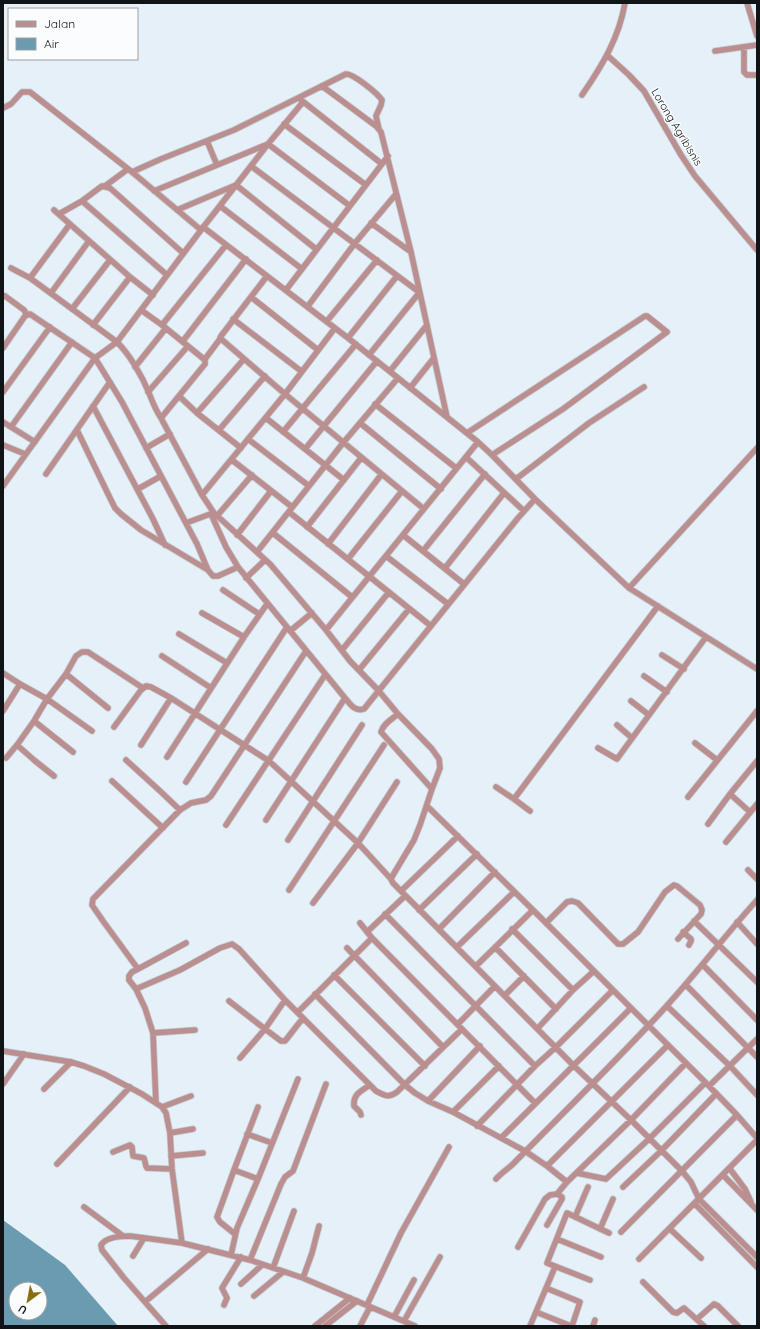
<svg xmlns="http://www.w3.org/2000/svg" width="760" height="1329" font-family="Quicksand,sans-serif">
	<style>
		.water { fill: #6b9bb0; fill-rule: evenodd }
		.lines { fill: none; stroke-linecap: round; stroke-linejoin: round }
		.minor-casing { stroke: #c4cdd4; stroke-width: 7 }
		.minor { stroke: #bb8f8f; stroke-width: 5.5 }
		.labels { text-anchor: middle; stroke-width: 3; stroke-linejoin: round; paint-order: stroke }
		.street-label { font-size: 11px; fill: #111416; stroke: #fafcfd }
	</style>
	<rect width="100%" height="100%" fill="#e6f0f8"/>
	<!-- water -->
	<path class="water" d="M3,1220L65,1265L118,1326H3ZM16,1289H40V1313H16Z"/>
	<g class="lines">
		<defs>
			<path id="minor" d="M747,3L757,36
				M744,47V72L747,75H757
				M715,51L757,45
				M607,55L629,75L644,91L681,155L695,176L757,250
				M322,86L376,126L381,132L411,252L447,417
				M582,95C602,66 619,38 625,3
				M301,100L382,164
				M3,108L11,104L22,92H30L132,172L201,230L268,144L303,102
				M284,124L366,185
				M207,141L217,165
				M251,166L419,292
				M132,172L161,159L234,130L346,74C354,74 377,93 382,100L381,105L376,116L379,129
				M105,186L128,169
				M154,191L268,144L350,206
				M220,206L302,269
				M54,210L130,277L153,295
				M177,210L236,185L316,249
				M59,214L82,201
				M371,223L411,252
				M203,227L348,338L478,442L492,455L535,499L629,588L757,669
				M11,268L30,278L117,342L201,230
				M167,275L82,201L102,186L110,188L183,253
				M30,278L70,224
				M286,290L388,156
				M51,293L89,241
				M5,296L24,310L27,315
				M251,297L318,350
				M308,306L355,243L396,194
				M72,309L110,260
				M141,310L162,325L205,360V364L161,418
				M233,319L301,371
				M327,321L377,260
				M93,325L130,277
				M162,325L226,245
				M335,328L285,394L424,509
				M348,338L397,276
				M183,341L246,259
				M3,348L25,316L30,314L95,358L122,402L197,544L208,570
				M369,355L419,293
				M205,359L220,339
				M135,367L166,328
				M390,371L427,325
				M410,388L433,359
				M3,392L50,327
				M148,392L188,346
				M179,396L197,413L241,448
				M375,404L456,468
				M93,406L153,519L165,545
				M197,413L244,359
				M266,418L344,480
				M3,422L35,442
				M360,423L441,489
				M11,427L72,342
				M77,430L110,498L115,508L121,514L141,530L208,570L213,576H218L238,567
				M219,430L265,376
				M283,432L302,409L356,344
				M467,433L645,316H647L667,332L563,409L492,455
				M248,439L309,486
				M3,445L25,454
				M146,448L170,434
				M305,449L377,361
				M466,457L524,511
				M232,460L292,507
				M46,474L110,382
				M516,479L589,423L644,387
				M3,486L95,358L117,342C130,355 142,376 149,393C153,403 155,409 161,418L202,495L214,513L270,564L326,630L350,661L378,690L398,714L432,749L439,759L440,768L432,789L420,825L414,840L393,875L391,879L393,883L574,1066L631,1120L682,1171L691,1182L699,1199L757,1257
				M138,489L161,476
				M202,495L285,394L220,338L221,336L267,276
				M289,512L431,626
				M211,514L226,547L238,567L345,698C350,704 355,712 364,709L518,518L535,499
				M217,516L252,475
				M186,523L213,513
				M307,527L361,458
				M273,533L352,597
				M237,535L271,491
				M403,535L464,584
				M328,544L381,475
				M423,551L485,474
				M257,552L343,443L398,378
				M386,556L448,604
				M348,559L402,491
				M445,568L504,493
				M246,578L265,560
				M629,588L757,448
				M223,590L259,614
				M202,613L244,637
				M326,630L478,442
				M290,631L312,613
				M179,634L227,663
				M342,650L389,592
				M662,655L684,669
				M162,656L211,688
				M359,670L409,609
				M3,673L20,684L47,699L92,731
				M66,674L108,708
				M644,676L667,692
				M631,701L649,715
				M3,711L20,684
				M398,714C392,719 383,724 381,732L432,789
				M617,725L632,738
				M114,727L141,690L146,686L151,687L171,698L269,761L358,843L391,879
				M695,743L717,760
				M17,745L34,760L54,776
				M141,745L171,698
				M598,748L617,759L706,637
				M73,752L34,721L47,699L66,674L76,656L82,652H88L143,688
				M167,757L244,637L267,604
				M6,758L17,745L34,721
				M126,760L160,791L180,810
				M112,781L163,828
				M186,782L287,627
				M496,787L514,799L658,606
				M730,794L750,812
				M688,797L757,711
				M514,799L530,811
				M427,806L533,910
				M266,820L345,698
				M708,824L730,794L757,761
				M226,825L325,675
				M288,840L362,725
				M726,842L757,804
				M748,870L757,879
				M289,890L384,745
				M401,891L458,836
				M313,903L358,843L397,782
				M419,910L477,854
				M385,914L535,1066
				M694,921L757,982
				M737,922L757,944
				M360,923L372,938L535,1103
				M546,923L567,902L572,901L578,903L618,944H623L638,932L665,892L674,885L677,886L700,905L702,910L701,914L678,939
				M439,929L495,872
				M512,929L573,990
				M367,932L405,896
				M683,932L691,939V941L689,945
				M457,947L514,892
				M495,947L556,1009
				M347,948L443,1047
				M703,965L757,1020
				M476,966L533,910L709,1086L737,1115L757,1138
				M138,969L103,921L92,905L93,899L180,810L191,803L206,800L211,796L306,651
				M334,975L425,1066
				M686,985L757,1057
				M136,989L180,970L220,948L232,944L239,949L285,1000
				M315,994L405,1085L415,1093L428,1101L453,1112L525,1151L547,1166L567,1182
				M505,995L524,976
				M229,1001L265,1029L285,1000L376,1091C385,1096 389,1098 397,1092L462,1029
				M667,1006L730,1066L757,1095
				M298,1012L372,938
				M458,1024L495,986
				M538,1028L573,990L594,971
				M153,1033L195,1030
				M3,1051L71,1062L84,1066L104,1074L142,1094L162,1107L166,1113L170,1133L172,1169L182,1243
				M240,1058L265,1029L281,1041H285L303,1018
				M3,1084L24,1054
				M709,1086L757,1039
				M44,1089L71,1062
				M428,1101L480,1046
				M156,1103L153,1033L145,1008L136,989L129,980V976L132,972L138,969L186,943
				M162,1107L191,1096
				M453,1112L499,1066
				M361,1115L360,1112L354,1106C353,1094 361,1091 370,1085
				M477,1126L535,1066L556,1047L613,990
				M170,1133L193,1129
				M247,1134L272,1143
				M501,1138L631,1008
				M113,1152L130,1145L132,1147L133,1156L144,1158L146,1166L147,1168L172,1169
				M171,1156L203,1153
				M57,1164L130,1087
				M547,1166L668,1045
				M730,1169L745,1189L751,1202
				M234,1170L217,1217L220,1222L235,1234
				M577,1173L606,1179L649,1139L705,1083
				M723,1175L757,1210
				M258,1179L234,1170L258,1107
				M496,1179C501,1173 508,1169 514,1163C559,1117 604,1073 648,1026C687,986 720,941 757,900
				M623,1187L661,1151L716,1094
				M695,1204L757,1267
				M84,1207L123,1236
				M575,1217L588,1187
				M547,1225L562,1199V1197L557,1194
				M600,1229L613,1199
				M670,1229L701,1258
				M621,1232L737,1115
				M557,1239L601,1257
				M518,1247L545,1199L550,1195L557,1194L567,1182L631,1120L686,1063
				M231,1255L237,1228L258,1179L298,1079
				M133,1256L144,1238
				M639,1259L757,1140
				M250,1260L281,1184L285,1177L293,1171L326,1084
				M273,1268L294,1211
				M303,1278L312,1253L319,1226
				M590,1280L547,1263L567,1213L609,1233
				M643,1282L673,1312L677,1313L684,1308L704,1326
				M241,1284L262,1265
				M546,1288L580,1302L572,1326
				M254,1296L283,1272
				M145,1302L208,1249
				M224,1305L227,1298L222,1288L241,1257
				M367,1305L401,1233L449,1147
				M536,1312L571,1326
				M394,1317L414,1280
				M697,1319L714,1304L718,1306L738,1326
				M404,1321L440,1257
				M166,1326L124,1278L102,1250L101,1245C106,1237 121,1236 130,1236L182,1243L250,1260L303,1278L415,1326
				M315,1326L350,1298
				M325,1326L357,1301
				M360,1326L370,1307
				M530,1326L555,1267
				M593,1326L595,1320"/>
		</defs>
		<!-- minor casing -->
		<use href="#minor" class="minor-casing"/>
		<!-- minor -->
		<use href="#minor" class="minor"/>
	</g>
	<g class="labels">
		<!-- street labels -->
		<g class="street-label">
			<text transform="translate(677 127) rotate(59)" y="4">Lorong Agribisnis</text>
		</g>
	</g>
	<!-- border -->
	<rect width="760" height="1329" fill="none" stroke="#111416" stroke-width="8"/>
	<!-- legend -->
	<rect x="8" y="8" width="130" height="52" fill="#fafcfd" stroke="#9d9fa1"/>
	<rect x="16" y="21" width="20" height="6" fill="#bb8f8f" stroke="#9d9fa1"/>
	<text x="44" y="28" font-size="12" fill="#111416">Jalan</text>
	<rect x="16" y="38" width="20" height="12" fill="#6b9bb0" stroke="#9d9fa1"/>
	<text x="44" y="48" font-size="12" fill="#111416">Air</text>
	<!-- north arrow -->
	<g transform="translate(28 1301) rotate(212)"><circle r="19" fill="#fafcfd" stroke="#9d9fa1"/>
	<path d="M0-3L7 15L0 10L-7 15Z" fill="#877010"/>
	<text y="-6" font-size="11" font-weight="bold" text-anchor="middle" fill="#111416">U</text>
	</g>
</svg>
